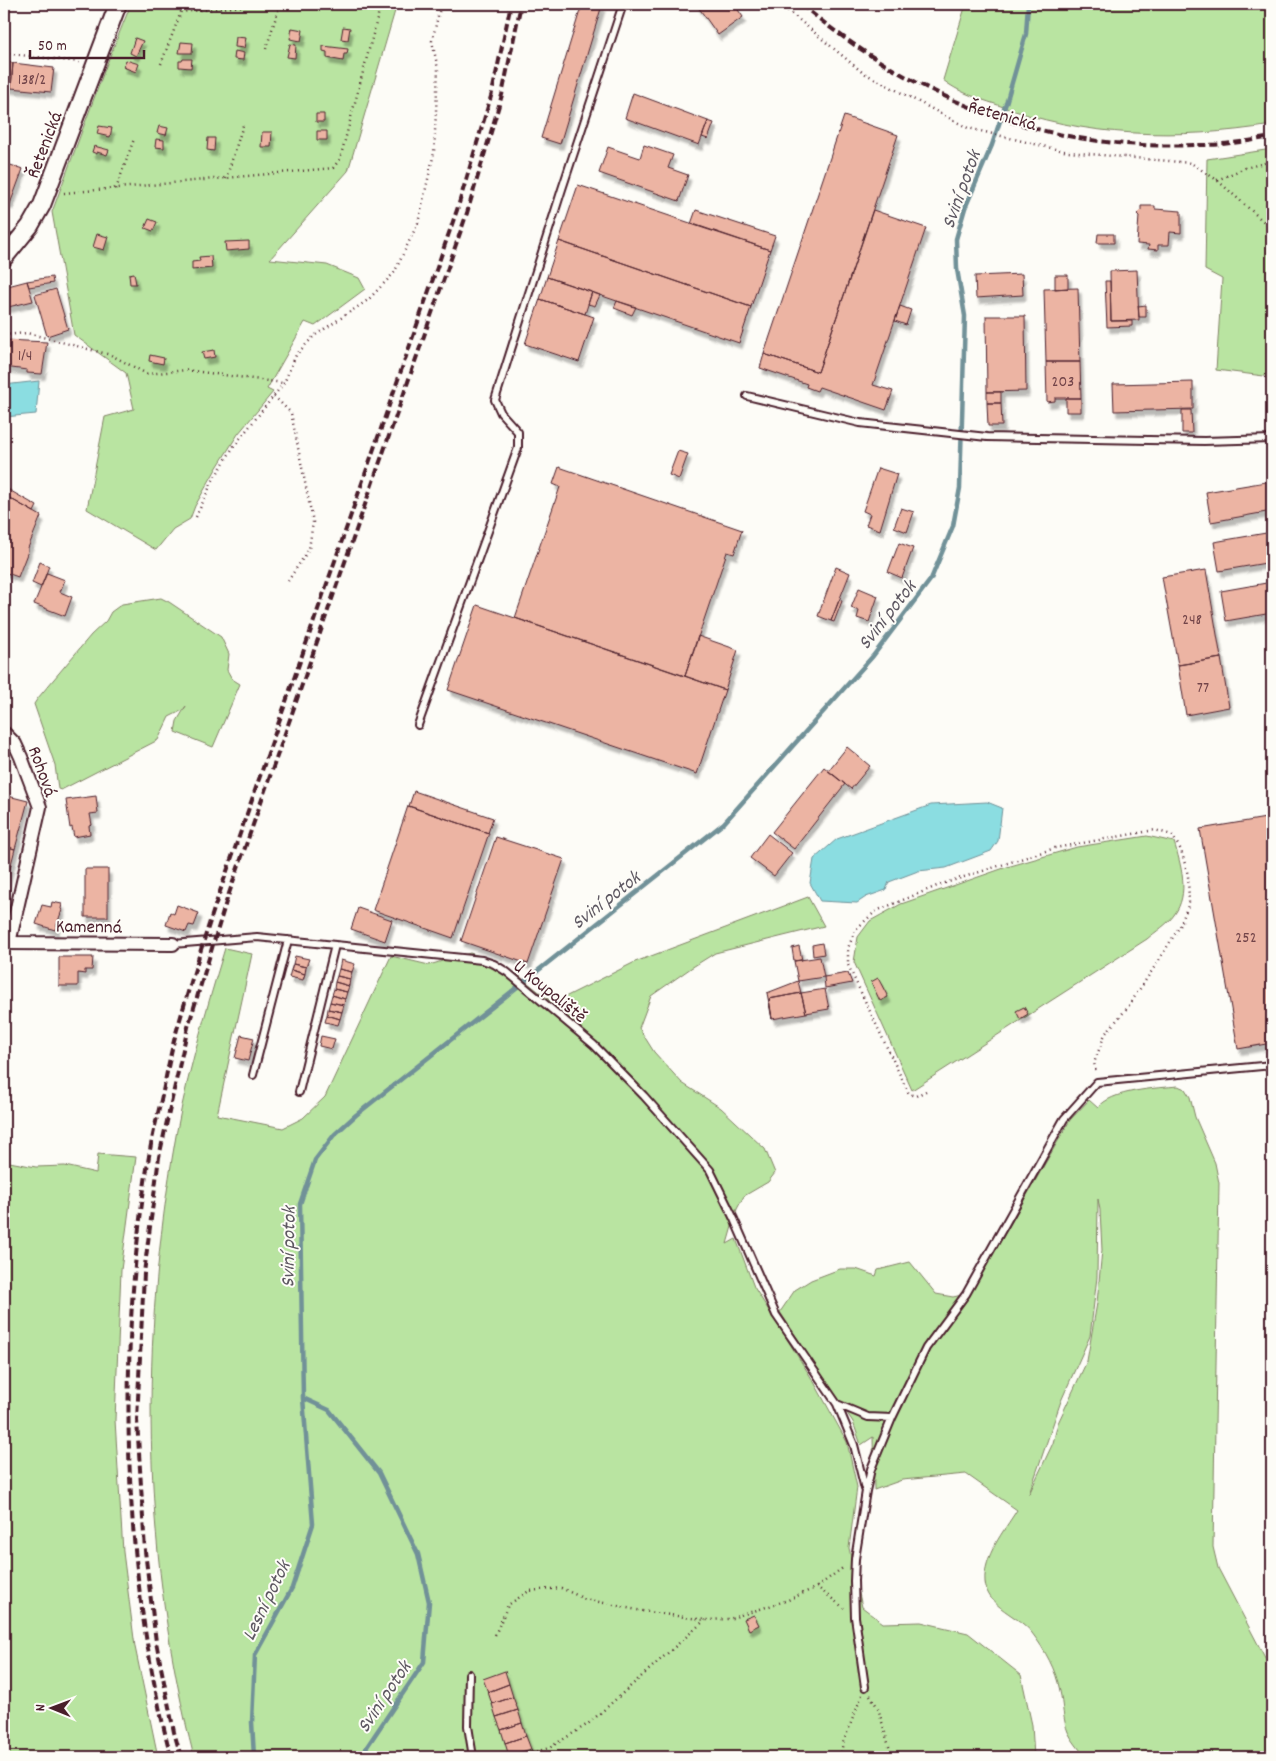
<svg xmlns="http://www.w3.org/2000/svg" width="1276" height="1761" font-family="Dekko,sans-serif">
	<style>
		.green { fill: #b9e4a1; stroke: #828266; fill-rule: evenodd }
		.water { fill: #8bdde1; stroke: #719198 }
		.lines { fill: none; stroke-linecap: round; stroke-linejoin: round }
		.stream { stroke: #719198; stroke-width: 4.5 }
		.building { fill: #ecb4a3; stroke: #4a1f2b; filter: url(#shadow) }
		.service-casing { stroke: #4a1f2b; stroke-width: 10 }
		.minor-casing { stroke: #4a1f2b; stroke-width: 16 }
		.tertiary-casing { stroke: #4a1f2b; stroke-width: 20 }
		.path { stroke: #4a1f2b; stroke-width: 2.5; stroke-dasharray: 1 4; stroke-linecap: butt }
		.service { stroke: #fdfcf7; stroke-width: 6 }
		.minor { stroke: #fdfcf7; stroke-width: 12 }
		.tertiary { stroke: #fdfcf7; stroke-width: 16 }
		.rail { stroke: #4a1f2b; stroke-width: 4; stroke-dasharray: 8 4; stroke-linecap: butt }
		.labels { text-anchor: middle; stroke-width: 4; stroke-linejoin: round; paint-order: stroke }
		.number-label { font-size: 16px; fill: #724449 }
		.street-label { font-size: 19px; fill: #4a1f2b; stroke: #fdfcf7 }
		.water-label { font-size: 20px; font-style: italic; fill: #5e5862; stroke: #fdfcf7 }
	</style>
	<defs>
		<filter id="shadow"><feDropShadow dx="3" dy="5.5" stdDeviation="1" flood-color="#0004"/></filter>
	</defs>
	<rect width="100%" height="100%" fill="#fdfcf7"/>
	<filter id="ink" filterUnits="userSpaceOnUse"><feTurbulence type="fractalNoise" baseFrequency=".02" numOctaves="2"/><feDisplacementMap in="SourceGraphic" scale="10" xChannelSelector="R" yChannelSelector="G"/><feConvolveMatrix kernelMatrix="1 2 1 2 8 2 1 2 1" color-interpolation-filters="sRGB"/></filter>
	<g filter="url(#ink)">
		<!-- green -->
		<path class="green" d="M131,4H397L348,171L270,259L327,265L359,278L365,289L315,326L305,322L267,389L273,392L238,434L216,469L195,506L190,519L173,529L156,550L87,509L105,417L134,409L126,373L74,335L52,212L106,66Z
			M966,4H1272V125C1179,140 1084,138 995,104C977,98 958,92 943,80Z
			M1272,149V377L1216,370L1222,279L1205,270L1207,159Z
			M161,598L169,602L221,637L229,654L227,670L232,679L240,684L213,747L175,732L177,721L186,706L183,710L169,717L158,740L61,790L58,789L55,765L34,704L38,698L91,635L106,621L111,612L122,604Z
			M1147,836L1174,842C1181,865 1190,894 1174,915C1168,924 1155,932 1147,939L912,1090L854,962L858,937L870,921L901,904L1007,867L1077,847Z
			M808,897L824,926L715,953L691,968L651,996L639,1028L654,1052L682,1083L721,1108L765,1149L775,1173L768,1182L744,1196L737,1209L727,1244L736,1239L754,1287L814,1382L847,1442L857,1487L849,1548L862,1607L883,1623L921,1622L968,1633L1021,1675L1032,1725L1034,1757H194C144,1563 139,1357 172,1159C183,1088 204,1017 225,948L252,954L217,1115L283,1128L303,1118L325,1097L391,956L429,965L470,953L496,961L518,975L553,1003L635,962Z
			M1178,1086L1185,1089L1190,1097L1195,1117L1215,1163L1219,1183L1213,1547L1218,1568L1272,1671V1757H1085C1080,1749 1072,1741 1068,1732C1063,1720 1063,1705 1060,1691C1056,1670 1045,1650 1032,1633C1019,1615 987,1608 985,1582C983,1556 1004,1531 1017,1510L966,1474L902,1480L874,1490L873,1437L861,1445L853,1422L780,1312L795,1290L811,1280L840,1269H856L876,1276L878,1270L910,1262L936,1294L953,1297L971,1293L1070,1120L1089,1100L1098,1108C1110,1090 1158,1088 1178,1086ZM1098,1199L1100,1210L1102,1250L1097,1303L1087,1361L1058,1423L1053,1443L1029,1494L1061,1401L1090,1336L1097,1277Z
			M98,1154L136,1157L121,1270L115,1420L123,1552L135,1647L158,1757H4V1161L36,1167L65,1166L96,1173Z"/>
		<!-- water -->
		<path class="water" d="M39,381L36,414L4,417V385Z
			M987,802L1002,808L998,841L991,851L946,868L918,871L889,882L886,890L866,897L857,903L820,901L810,883L814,859L837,839L931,805Z"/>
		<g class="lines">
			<!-- stream -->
			<path class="stream" d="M303,1398L329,1410L379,1473L418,1554L429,1602L424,1662L360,1757
				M254,1757L252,1722L255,1655L292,1588L313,1524L303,1398L300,1204L315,1160L334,1135L356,1115L724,823L873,656L931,579L953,526L960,488L965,316L957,269L956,239L965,208L992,145L1007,100L1026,34L1028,4"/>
		</g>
		<!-- building -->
		<path class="building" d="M582,4L602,5L560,144L541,138Z
			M696,4H734L743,17L718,35Z
			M343,27L350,28L348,40L341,39Z
			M292,28L303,30L301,41L290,39Z
			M236,37L246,38L244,48L235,47Z
			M135,38L143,41L136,56L130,53Z
			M181,42L193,43L192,53H179Z
			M290,44L296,45L295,58L287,57Z
			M323,46L348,49L347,54H344L343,61L327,58V52L323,51Z
			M235,51L244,53L243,60L234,59Z
			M183,59H192L191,68L179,67V61H182Z
			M126,60L139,64L136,72L123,67Z
			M4,62L13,63L11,88L4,87Z
			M13,63L54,68L51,92L11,88Z
			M633,93L708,121L699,145L625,118Z
			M316,114H324V122H316Z
			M844,116L898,135L818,372L764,354Z
			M708,121L714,123L708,139L702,137Z
			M99,126L112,128L110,137L97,134Z
			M159,126L168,128L166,135L157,133Z
			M317,131H327V140H317Z
			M262,132H272L271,147H261Z
			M208,138H215L214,151L207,150Z
			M156,139L164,140V148L155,147Z
			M644,145L673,155L668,168L688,175L679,201L599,173L608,147L640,158Z
			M94,146L109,150L107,155L97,152V154L92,152Z
			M4,163L23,169L10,204L4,202Z
			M578,185L770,250L751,307L559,241Z
			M1141,206H1155V209L1181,211V233L1170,232L1169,245H1158V250L1148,249L1149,245L1137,244L1139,216L1137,214L1141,210Z
			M696,210L775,236L770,250L691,224Z
			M873,210L926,228L873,385L893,391L886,410L819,387L817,391L806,387L807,384L760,368L764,354L818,372Z
			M149,219L157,222L153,231L145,228Z
			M97,234L108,237L104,250L93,247Z
			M1098,234H1114V243H1097Z
			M249,241V249L226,251L225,242Z
			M559,241L751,307L739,343L547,277Z
			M211,256L212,268L192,270V262L200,261L199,257Z
			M1137,270L1139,320L1111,321L1110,271Z
			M134,273L136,284H130L129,274Z
			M1022,274L1023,295L976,298L975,276Z
			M1055,275H1068V288L1055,289Z
			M52,277L53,283L29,287L27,281Z
			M547,277L592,292L585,314L540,299Z
			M27,281L33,301L4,308V287Z
			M1105,281H1110L1111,321H1132V326L1107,327Z
			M1078,288L1080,362H1046L1044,289Z
			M56,289L68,329L47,336L35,295Z
			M592,292L600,295L595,306L588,304Z
			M540,299L594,317L579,362L525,344Z
			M617,301L636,307L632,315L614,308Z
			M1146,305V317H1139L1138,306Z
			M900,306L911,310L906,325L895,321Z
			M986,316H1025L1026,391L987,392Z
			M5,340L47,342L42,374L27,373V370L4,367Z
			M214,350L215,357L204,359L202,352Z
			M150,355L164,358L163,364L149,361Z
			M1046,362H1080L1081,398H1055V401L1047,402Z
			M1193,382V409L1114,411L1113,384Z
			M987,392H1001V403H987Z
			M1066,398H1081V412H1066Z
			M987,403H1001L1002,426H988Z
			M1182,410H1191L1192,433H1182Z
			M678,451L688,454L679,479L669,475Z
			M559,467L742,530L734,554L727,552L685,676L515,618L560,487L553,484Z
			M878,468L897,474L880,530L866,525L870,514L863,511Z
			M1272,481V511L1211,522L1206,492Z
			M4,487L37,506L34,512L4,495Z
			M4,495L41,516L28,548V551L18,577L4,572Z
			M901,508L914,512L907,532L894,527Z
			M1272,532V562L1219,571L1214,542Z
			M899,543L913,548L902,578L888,572Z
			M40,562L49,566L41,587L32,583Z
			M836,567L850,573L831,621L818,616Z
			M1206,570L1221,658L1178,665L1162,577Z
			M47,573L65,580L60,592L72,597L65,616L34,604Z
			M1272,582V613L1226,621L1221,591Z
			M859,588L878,596L869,622L857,618L859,611L851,608Z
			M839,600L842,601L834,622L831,621Z
			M477,605L725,690L697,774L448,690Z
			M698,636L738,650L725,690L685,676Z
			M1221,658L1229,707L1186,715L1178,665Z
			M847,747L870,766L851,789L828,771Z
			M824,767L845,784L794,849L772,832Z
			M414,791L493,818L488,833L409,806Z
			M8,796L28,801L15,849L4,846V815Z
			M96,796L98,813L90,814L92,825L89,826L90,834L74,837L72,827L70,828L66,800Z
			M408,806L489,833L453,938L373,910Z
			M1272,817V1043L1238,1049L1200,829Z
			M768,834L792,853L774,876L750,858Z
			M496,837L564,859L528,964L461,941Z
			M4,846L15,849L4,892Z
			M85,869H108V917H85Z
			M52,902L62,904L61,909L62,910L55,930L36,924L42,905L51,907Z
			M177,905L199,913L194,926L189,925L186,932L166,925L170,912L174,914Z
			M358,908L392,920L385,941L351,929Z
			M822,943L824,954L813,956L812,945Z
			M799,946L802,960L794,961L792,948Z
			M295,956L309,959L306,967L293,964Z
			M59,957H93L92,970H85V974L78,973V986H59Z
			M820,957L824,977L798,981L794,961Z
			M341,960L355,964L352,972L339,969Z
			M293,964L306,967L305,974L291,970Z
			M339,969L352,972L350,979L337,976Z
			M291,970L305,974L303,980L289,977Z
			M848,973L852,983L825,988L824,977Z
			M337,976L350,979L349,986L335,982Z
			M878,978L888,997L880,1001L871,982Z
			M798,981L801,993L769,999L772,1019L767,993Z
			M335,982L349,986L347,992L334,989Z
			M334,989L347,992L345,999L332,995Z
			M825,989L829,1009L806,1013L801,993Z
			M801,993L806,1013L772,1019L769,999Z
			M332,995L345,999L344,1005L330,1002Z
			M330,1002L344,1005L342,1012L328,1009Z
			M1024,1007L1028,1014L1020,1019L1016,1011Z
			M328,1009L342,1012L340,1019L327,1015Z
			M327,1015L340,1019L338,1025L325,1022Z
			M241,1035L254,1038L248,1061L235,1058Z
			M321,1036L335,1039L332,1049L319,1046Z
			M754,1615L759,1625L749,1630L744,1619Z
			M505,1671L509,1684L488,1692L483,1679Z
			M509,1684L513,1697L492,1704L488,1692Z
			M513,1697L518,1710L496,1717L492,1704Z
			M518,1710L522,1723L501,1730L496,1717Z
			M522,1723L526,1736L505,1743L501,1730Z
			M526,1736L531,1749L509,1756L505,1743Z"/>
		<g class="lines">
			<defs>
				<path id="service" d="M747,396L860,423L987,437L1204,441L1272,439
					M418,725L518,448V432L501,413L495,400L562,189L623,4
					M173,944L257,937L482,960L494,964L507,972L594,1045L644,1096L710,1170L734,1219L776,1315L837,1404L868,1417L892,1418
					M253,1075L288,940
					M299,1092L335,945
					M837,1404L854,1445L865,1489
					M469,1674L468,1726L473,1757
					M865,1687L855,1617L854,1581L855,1559L866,1491L871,1469L892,1418L926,1348L966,1294L1064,1119L1097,1082L1272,1065"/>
				<path id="minor" d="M4,733L15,744L21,757L40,807L9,943
					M4,943L173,944"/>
				<path id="tertiary" d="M4,258L30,226L42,205L118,4"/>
			</defs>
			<!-- service casing -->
			<use href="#service" class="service-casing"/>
			<!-- minor casing -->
			<use href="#minor" class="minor-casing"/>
			<!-- tertiary casing -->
			<use href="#tertiary" class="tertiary-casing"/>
			<!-- path -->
			<path class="path" d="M780,4L862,72L968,128L1068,152L1191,163L1217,180L1272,229
				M266,49L280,4
				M4,53L79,62
				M161,64L181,12L267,4
				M226,179L244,122
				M1217,180L1245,168L1272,161
				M116,189L134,139
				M64,193L333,168L340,159L381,4
				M4,335L27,333L111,355L147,374L186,370L283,383
				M274,396L291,413L313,522L309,549L288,581
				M196,517L212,482L234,446L284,383L296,355L314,336L368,300L394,273L418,223L434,153L438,69L432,41L441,4
				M926,1091L916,1096L909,1094L848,965V948L856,929L876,911L942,884L1055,848L1155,830L1172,835L1181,850L1188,875L1189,903L1180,926L1159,960L1128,1007L1105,1034L1094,1063L1096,1073
				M817,1587L844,1567
				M495,1635L508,1605L529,1591L561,1588L585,1599L642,1611L705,1620L729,1619L788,1600L817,1587L844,1608
				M870,1695L878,1708L892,1757
				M517,1757L549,1748L588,1724L705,1620
				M840,1757L843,1743L862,1695"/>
			<!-- service -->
			<use href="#service" class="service"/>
			<!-- minor -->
			<use href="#minor" class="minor"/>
			<!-- tertiary -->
			<use href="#tertiary" class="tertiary"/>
			<!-- rail -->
			<path class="rail" d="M801,4C912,98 1047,152 1193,145C1206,145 1219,145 1231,143C1245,142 1259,139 1272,137
				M171,1757C121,1565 117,1351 149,1156C152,1137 157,1118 161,1100C167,1074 171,1048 179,1023C191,981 204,939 218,897L457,210L492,93L511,4
				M181,1757L174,1732L156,1642L145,1551L137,1420L144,1273L159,1157L188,1027L226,902L467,213L502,95L521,4"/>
		</g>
	</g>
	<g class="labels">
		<!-- number labels -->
		<g class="number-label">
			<text x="32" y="84">138/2</text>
			<text x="25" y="360">1/4</text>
			<text x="1063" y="386">203</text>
			<text x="1192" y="624">248</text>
			<text x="1203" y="692">77</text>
			<text x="1246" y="942">252</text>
		</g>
		<!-- street labels -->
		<g class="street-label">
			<text transform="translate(1003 114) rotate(16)" y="7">Řetenická</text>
			<text transform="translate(43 144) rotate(-69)" y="7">Řetenická</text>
			<text transform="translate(44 771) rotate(70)" y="7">Rohová</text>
			<text transform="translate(89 925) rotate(1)" y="7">Kamenná</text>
			<text transform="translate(551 990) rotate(39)" y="7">U Koupaliště</text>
		</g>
		<!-- water labels -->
		<g class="water-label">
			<text transform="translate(960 189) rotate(-70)" y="7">Sviní potok</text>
			<text transform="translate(886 614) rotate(-52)" y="7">Sviní potok</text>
			<text transform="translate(605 899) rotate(-38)" y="7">Sviní potok</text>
			<text transform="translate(287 1247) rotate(-89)" y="7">Sviní potok</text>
			<text transform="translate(265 1600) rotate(-64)" y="7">Lesní potok</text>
			<text transform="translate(383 1696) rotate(-56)" y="7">Sviní potok</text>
		</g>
	</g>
	<!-- margin -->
	<rect width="1276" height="1761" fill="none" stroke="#fdfcf7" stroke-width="20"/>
	<rect x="10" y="10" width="1256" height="1741" fill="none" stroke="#4a1f2b" stroke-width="2" filter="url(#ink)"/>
	<!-- north arrow -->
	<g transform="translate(52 1708) rotate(271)" stroke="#fdfcf7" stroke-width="4" paint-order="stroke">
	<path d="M0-4L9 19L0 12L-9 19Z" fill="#4a1f2b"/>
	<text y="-8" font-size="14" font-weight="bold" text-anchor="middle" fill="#4a1f2b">N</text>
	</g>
	<!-- scale -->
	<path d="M30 50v8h114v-8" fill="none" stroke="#4a1f2b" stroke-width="2.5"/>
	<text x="38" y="50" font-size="15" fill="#4a1f2b" stroke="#fdfcf7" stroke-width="4" paint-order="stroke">50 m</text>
</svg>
